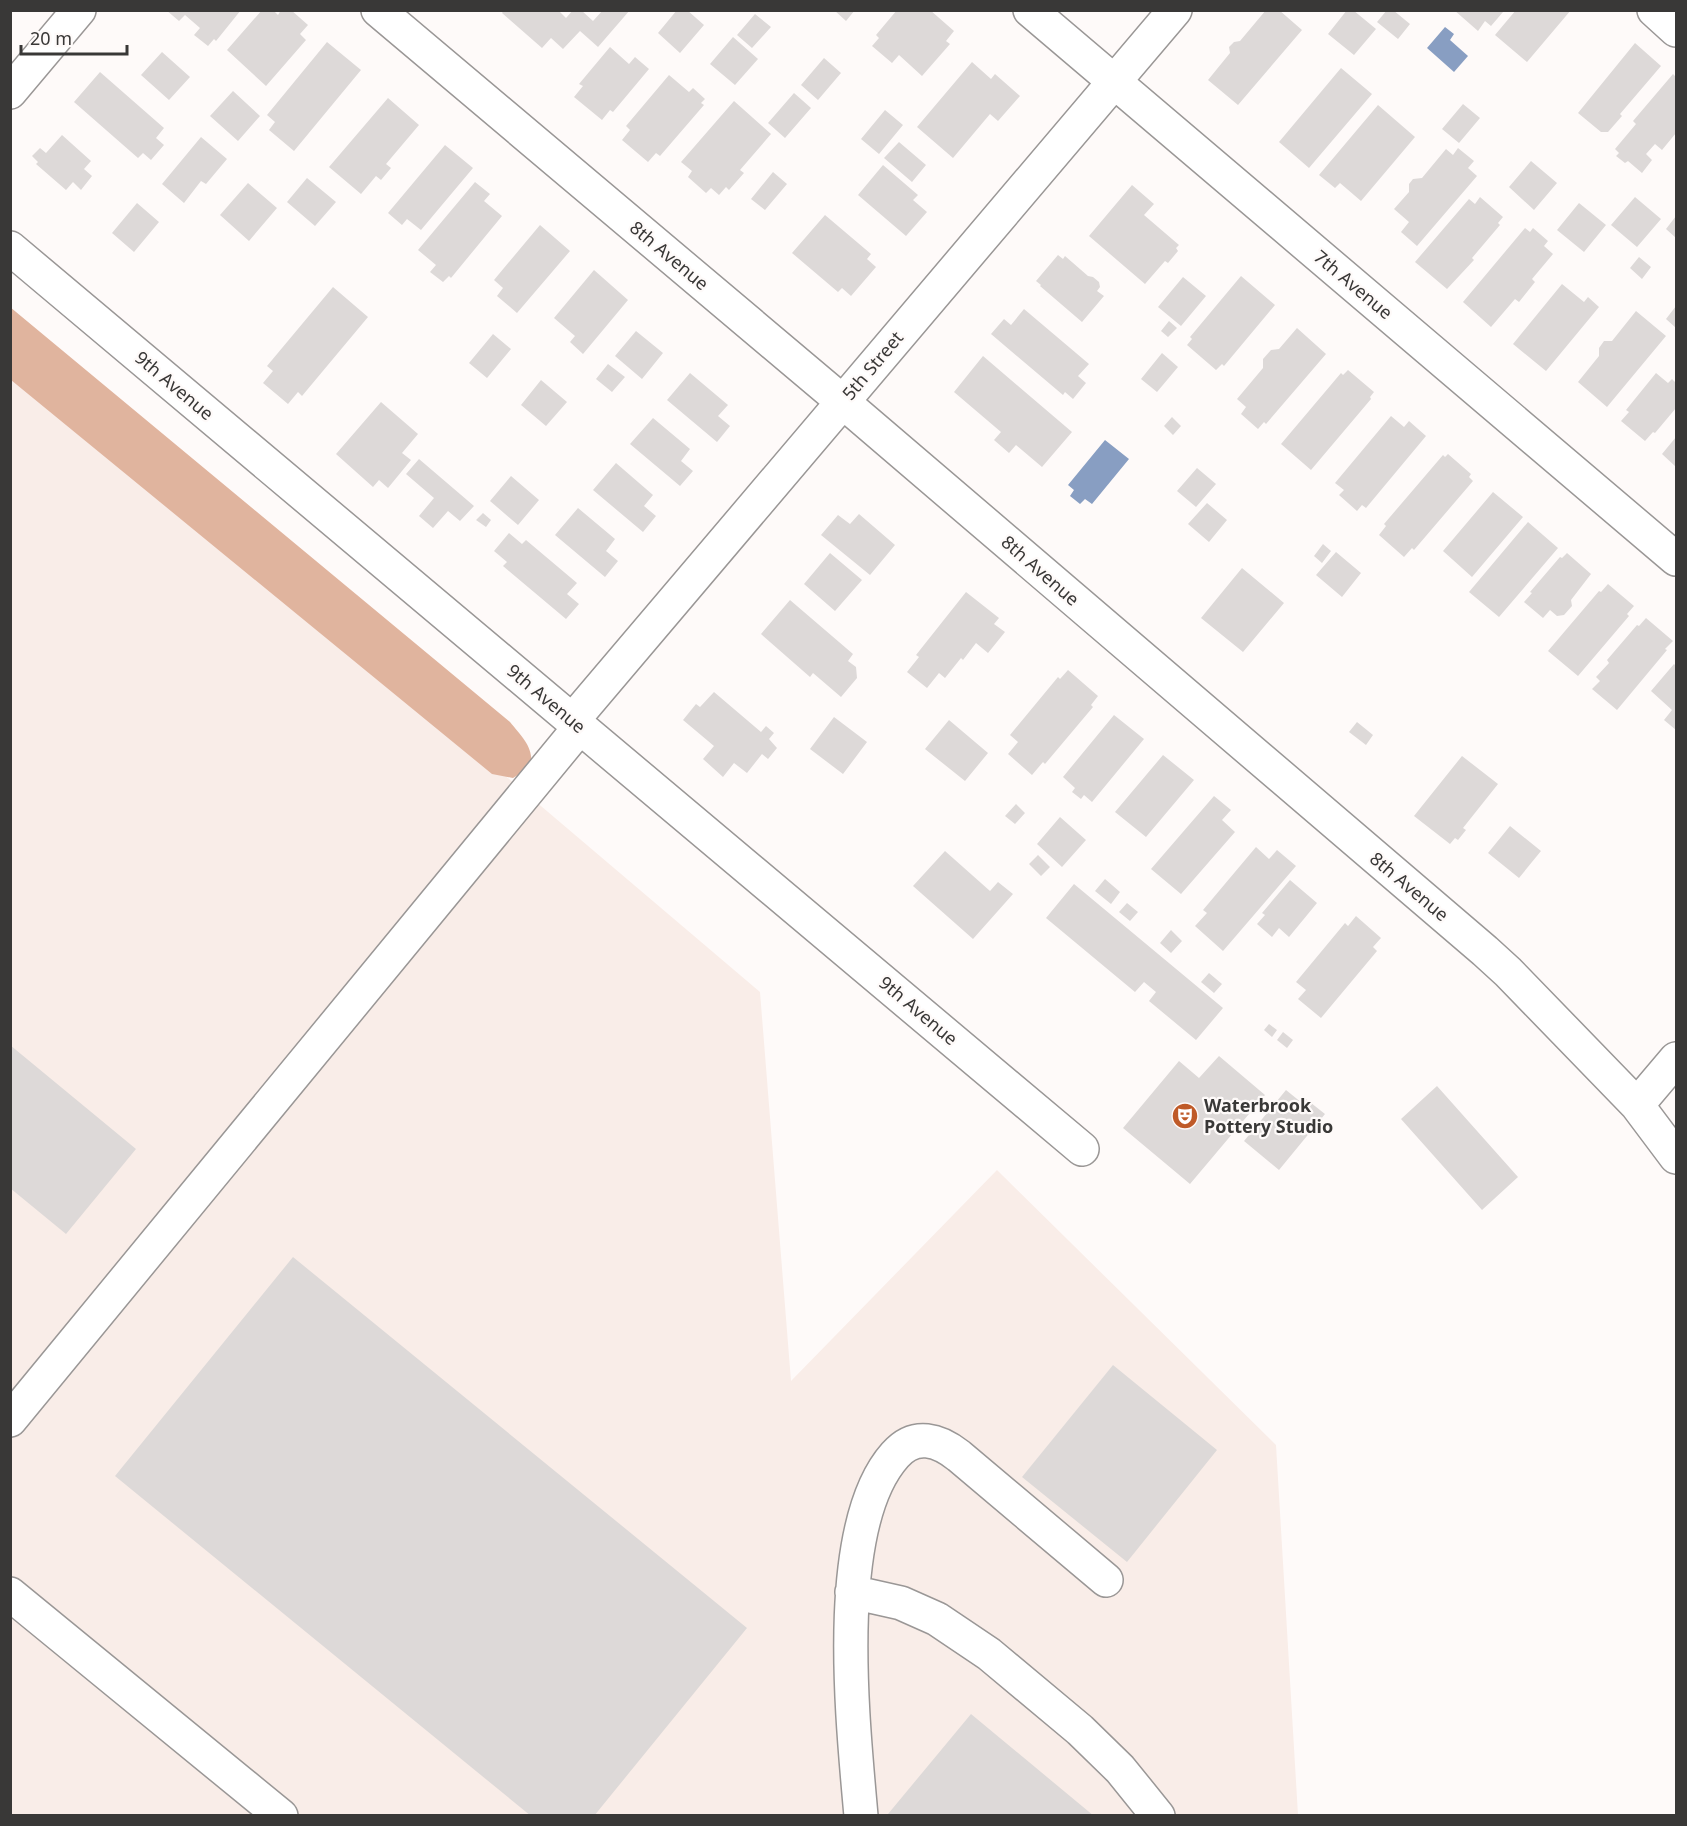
<svg xmlns="http://www.w3.org/2000/svg" width="1687" height="1826" font-family="'Noto Sans',sans-serif">
	<style>
		.built { fill: #f9ede8 }
		.forest { fill: #e0b49e }
		.water { fill: #889ec2 }
		.building { fill: #ddd9d8 }
		.lines { fill: none; stroke-linecap: round; stroke-linejoin: round }
		.minor-casing { stroke: #9a9796; stroke-width: 36 }
		.minor { stroke: #fff; stroke-width: 33 }
		.labels { text-anchor: middle; stroke-width: 4.5; stroke-linejoin: round; paint-order: stroke }
		.street-label { font-size: 18px; fill: #393837; stroke: #fefaf9 }
		.poi-label { font-size: 18px; font-weight: bold; fill: #393837; stroke: #fefaf9; text-anchor: start }
	</style>
	<rect width="100%" height="100%" fill="#fefaf9"/>
	<!-- built -->
	<path class="built" d="M10,355L760,992L791,1381L997,1170L1276,1445L1298,1815H11Z"/>
	<!-- forest -->
	<path class="forest" d="M10,307L510,722C522,737 534,747 531,767L513,778L492,774L11,380Z"/>
	<!-- water -->
	<path class="water" d="M1445,27L1454,34L1450,40L1468,56L1454,72L1427,48Z
		M1105,440L1129,459L1092,504L1085,499L1080,504L1070,496L1074,490L1068,485Z"/>
	<!-- building -->
	<path class="building" d="M166,10H241L216,41L214,39L208,46L194,35L200,28L185,15L179,21Z
		M262,10H273L278,15L281,10H291L308,25L300,34L306,40L266,86L227,50Z
		M504,10H558L566,18L573,10H581L593,21L603,10H630L598,47L580,31L563,49L551,38L542,48L502,13Z
		M677,10H687L704,25L680,53L658,33Z
		M834,10H855L846,21Z
		M897,10H930L954,31L946,41L950,44L922,76L899,55L892,63L872,46L879,38L876,35Z
		M1266,10H1279L1302,30L1238,105L1208,80L1230,53L1229,47L1234,42L1240,41Z
		M1347,10H1353L1376,29L1354,55L1328,34Z
		M1387,10H1393L1410,24L1398,39L1377,22Z
		M1454,10H1501L1503,12L1491,26L1485,21L1478,31Z
		M1516,10H1571L1527,62L1495,35Z
		M755,14L771,27L752,48L737,35Z
		M733,37L758,59L735,85L710,64Z
		M327,42L361,70L294,151L269,130L275,122L267,115Z
		M1635,43L1661,66L1620,114L1622,116L1608,132H1601L1578,113Z
		M610,47L629,64L635,57L649,69L613,112L610,110L602,120L574,97L583,86L579,84Z
		M162,52L190,77L169,100L141,75Z
		M824,58L841,73L818,100L801,85Z
		M972,62L991,79L995,74L1020,96L998,121L990,114L953,158L917,127Z
		M1341,68L1372,94L1309,168L1279,142Z
		M100,72L164,128L156,138L164,145L151,160L143,153L138,158L74,102Z
		M1673,74L1676,77V133L1662,150L1655,144L1646,154L1652,160L1642,173L1628,161L1625,163L1616,156L1619,153L1615,149L1636,124L1633,121Z
		M669,75L689,92L693,88L705,99L701,103L704,105L660,156L656,153L648,162L622,140L630,130L626,126Z
		M233,91L260,116L238,141L210,116Z
		M794,93L811,108L785,138L768,123Z
		M388,98L419,125L386,164L391,168L381,180L376,176L361,194L329,167Z
		M734,101L771,134L740,170L744,173L729,190L726,187L719,195L711,188L706,193L688,177L692,171L681,162Z
		M1463,104L1480,118L1459,143L1442,129Z
		M1378,105L1415,137L1361,201L1340,183L1335,188L1319,175Z
		M885,110L903,125L879,154L861,139Z
		M62,135L91,161L84,169L92,176L81,190L73,182L66,190L36,164L38,162L32,156L40,148L46,153Z
		M201,137L227,159L206,184L201,181L184,203L162,184Z
		M899,142L926,165L912,182L884,158Z
		M445,145L473,168L421,230L407,219L402,225L388,213Z
		M1458,148L1474,161L1468,168L1477,176L1417,246L1401,232L1409,222L1394,209L1409,192V184L1413,179L1422,178L1446,149L1453,155Z
		M1531,161L1557,183L1534,210L1509,187Z
		M883,165L918,195L913,200L927,212L906,236L858,195Z
		M773,172L787,184L765,210L751,199Z
		M307,178L336,202L315,226L287,202Z
		M475,182L490,194L484,201L502,216L451,278L449,276L443,282L430,272L436,265L418,250Z
		M248,183L277,208L249,241L220,215Z
		M1132,185L1154,204L1144,215L1179,245L1176,248L1178,251L1168,263L1165,261L1145,284L1089,236Z
		M1480,197L1503,217L1498,223L1500,225L1472,258L1474,260L1447,289L1415,262L1469,199L1475,204Z
		M1635,197L1661,219L1637,247L1611,225Z
		M137,203L159,222L134,252L112,233Z
		M1579,203L1606,225L1584,252L1557,230Z
		M825,215L871,254L867,259L876,267L851,296L842,288L838,292L792,253Z
		M1676,216V238L1666,229Z
		M540,225L570,251L517,313L497,296L503,288L494,280Z
		M1525,228L1530,232L1533,228L1548,241L1544,246L1553,254L1532,279L1535,282L1519,302L1515,299L1491,327L1463,302Z
		M1058,255L1063,259L1065,256L1088,276L1093,277L1099,282L1100,287L1097,291L1104,296L1082,322L1040,286L1041,285L1036,281Z
		M1639,257L1651,267L1642,279L1630,268Z
		M594,270L628,300L583,354L570,342L575,336L554,318Z
		M1241,276L1275,305L1224,366L1222,364L1216,370L1187,345L1192,339L1190,337Z
		M1183,277L1206,296L1181,326L1158,307Z
		M1562,284L1584,302L1588,297L1599,307L1546,371L1513,344Z
		M333,287L368,317L302,396L298,392L288,404L263,383L273,371L267,366Z
		M1676,306V328L1666,319Z
		M1024,309L1089,364L1078,376L1086,383L1073,399L1065,392L1063,395L991,334L1004,319L1011,325Z
		M1636,311L1666,336L1607,407L1578,382L1599,356V348L1604,341H1612Z
		M1169,321L1177,328L1168,337L1161,331Z
		M1297,328L1326,354L1266,424L1264,422L1258,429L1241,414L1246,407L1237,399L1263,368V359L1271,350L1279,349Z
		M636,331L663,353L642,379L615,356Z
		M493,334L511,349L487,378L469,363Z
		M1162,353L1178,367L1157,392L1141,379Z
		M983,356L1072,432L1042,467L1016,445L1009,453L994,440L1001,432L954,392Z
		M608,364L625,377L612,392L596,379Z
		M1348,370L1374,392L1370,397L1371,399L1311,470L1281,444L1341,373L1343,375Z
		M690,373L728,405L718,416L730,426L717,442L667,400Z
		M1656,373L1668,383L1672,379L1676,383V408L1655,433L1653,432L1645,441L1621,421L1629,412L1626,410Z
		M541,380L567,402L546,426L521,405Z
		M381,402L418,434L402,453L411,460L388,488L379,480L373,487L336,454Z
		M1391,416L1404,427L1409,421L1426,436L1366,508L1362,505L1357,511L1339,495L1344,490L1335,483Z
		M1172,417L1181,426L1173,435L1164,426Z
		M653,418L690,449L681,461L693,471L680,486L630,444Z
		M1676,437V467L1662,454Z
		M1448,454L1471,474L1469,477L1473,481L1414,550L1412,548L1404,557L1379,535L1386,526L1384,524L1443,455L1445,457Z
		M419,459L474,506L460,521L448,511L433,528L419,516L434,498L406,474Z
		M616,463L653,495L644,506L656,516L643,532L593,490Z
		M1197,468L1216,484L1196,507L1177,491Z
		M511,476L539,500L518,525L490,501Z
		M1493,492L1523,517L1472,577L1443,551Z
		M1207,503L1227,520L1209,542L1188,524Z
		M578,508L615,539L606,551L618,561L605,577L555,535Z
		M483,513L491,520L486,527L476,520Z
		M859,514L895,545L870,575L821,535L838,515L850,524Z
		M1528,522L1558,548L1499,617L1469,592Z
		M509,533L522,544L526,540L577,583L567,594L579,604L566,619L503,566L507,562L494,551Z
		M1323,544L1331,551L1322,563L1314,556Z
		M1336,552L1361,573L1342,597L1316,575Z
		M830,553L862,580L835,611L804,584Z
		M1567,553L1591,574L1571,600L1572,606L1564,615L1557,616L1550,610L1543,618L1524,602L1532,593L1530,592L1560,557L1562,558Z
		M1242,568L1284,603L1243,652L1201,618Z
		M1608,584L1634,606L1627,614L1629,616L1578,676L1548,651L1599,591L1601,592Z
		M966,592L999,618L994,624L1005,632L988,653L976,643L963,660L961,658L945,678L939,673L927,688L907,672L919,657L916,655Z
		M790,600L853,654L848,661L856,667L857,678L841,697L813,673L810,677L761,634Z
		M1646,618L1673,641L1665,649L1667,650L1617,710L1592,689L1600,681L1596,677L1609,663L1607,660L1637,625L1639,626Z
		M1674,664L1676,666V730L1664,720L1672,710L1651,691Z
		M1068,670L1098,696L1091,705L1093,707L1045,764L1043,762L1032,775L1008,754L1018,742L1010,735L1058,677L1060,679Z
		M714,692L761,732L766,726L774,733L769,739L777,748L768,759L762,754L747,773L734,763L723,777L703,759L714,746L683,720L696,704L700,707Z
		M1114,715L1144,739L1092,802L1084,795L1081,799L1072,792L1075,788L1063,777Z
		M834,717L867,742L843,774L810,749Z
		M949,720L988,753L965,781L925,749Z
		M1357,722L1373,735L1366,745L1349,732Z
		M1163,755L1194,780L1146,837L1115,812Z
		M1462,756L1498,784L1463,828L1466,830L1458,840L1455,838L1450,844L1414,816Z
		M1214,796L1231,810L1222,820L1235,832L1181,894L1151,869Z
		M1016,804L1025,813L1015,824L1005,816Z
		M1060,817L1086,840L1062,867L1037,844Z
		M1510,826L1541,851L1519,878L1488,853Z
		M1256,847L1269,859L1277,850L1296,866L1223,951L1195,926L1207,913L1203,910Z
		M945,851L990,891L998,882L1013,894L973,939L913,886Z
		M1038,855L1050,867L1041,876L1029,864Z
		M1105,879L1120,892L1111,904L1095,891Z
		M1290,880L1317,903L1289,937L1279,928L1272,937L1257,924L1265,915L1262,913Z
		M1074,884L1223,1008L1196,1040L1149,1001L1156,992L1144,982L1135,992L1046,918Z
		M1127,903L1138,912L1130,921L1119,912Z
		M1356,916L1381,938L1373,947L1377,951L1321,1018L1298,999L1306,990L1296,982L1345,923L1348,926Z
		M1171,930L1182,941L1171,953L1160,943Z
		M1209,973L1222,984L1214,993L1201,982Z
		M1269,1024L1277,1030L1272,1037L1264,1030Z
		M1283,1032L1293,1040L1287,1048L1277,1040Z
		M10,1045L136,1149L66,1234L10,1188Z
		M1219,1056L1265,1095L1190,1184L1123,1128L1179,1061L1199,1078Z
		M1437,1086L1518,1177L1482,1210L1401,1119Z
		M1286,1090L1302,1103L1306,1099L1325,1114L1279,1170L1244,1141Z
		M293,1257L747,1628L594,1816H531L115,1476Z
		M1113,1365L1217,1450L1127,1562L1022,1477Z
		M971,1714L1094,1816H890L888,1814Z"/>
	<g class="lines">
		<defs>
			<path id="minor" d="M378,10L843,402L1485,951L1508,972L1637,1105L1676,1157
				M1030,10L1676,559
				M1654,10L1676,30
				M10,92L79,10
				M10,248L1082,1149
				M572,721L1175,10
				M1637,1105L1676,1059
				M10,1420L580,727
				M852,1592L901,1603L937,1619L989,1654L1080,1730L1120,1769L1158,1816
				M10,1594L281,1816
				M861,1816C853,1724 831,1527 895,1455C915,1432 939,1440 959,1456L1106,1580"/>
		</defs>
		<!-- minor casing -->
		<use href="#minor" class="minor-casing"/>
		<!-- minor -->
		<use href="#minor" class="minor"/>
	</g>
	<!-- icons -->
	<defs>
		<symbol id="theatre-disc" viewBox="-11 -11 22 22"><circle r="9.5" fill="#bf5a28" stroke="#fefaf9"/><path d="M-5-5.5Q0-4 5-5.5V0Q5 5 0 6Q-5 5-5 0ZM-3.3-2.5H-1v1.5H-3.3ZM1-2.5H3.3v1.5H1ZM-2.8 1Q0 5.5 2.8 1Z" fill="#fff"/></symbol>
	</defs>
	<g fill-rule="evenodd">
		<use href="#theatre-disc" x="1170" y="1101" width="30" height="30"/>
	</g>
	<g class="labels">
		<!-- street labels -->
		<g class="street-label">
			<text transform="translate(669 256) rotate(40)" y="6">8th Avenue</text>
			<text transform="translate(1353 285) rotate(40)" y="6">7th Avenue</text>
			<text transform="translate(873 366) rotate(-50)" y="6">5th Street</text>
			<text transform="translate(174 386) rotate(40)" y="6">9th Avenue</text>
			<text transform="translate(1040 571) rotate(41)" y="6">8th Avenue</text>
			<text transform="translate(546 699) rotate(40)" y="6">9th Avenue</text>
			<text transform="translate(1409 887) rotate(40)" y="6">8th Avenue</text>
			<text transform="translate(918 1011) rotate(40)" y="6">9th Avenue</text>
		</g>
		<!-- poi labels -->
		<g class="poi-label">
			<text x="1204" y="1112">Waterbrook<tspan x="1204" dy="21">Pottery Studio</tspan></text>
		</g>
	</g>
	<!-- border -->
	<rect width="1687" height="1826" fill="none" stroke="#393837" stroke-width="24"/>
	<!-- scale -->
	<path d="M21 45v9h106v-9" fill="none" stroke="#393837" stroke-width="3"/>
	<text x="30" y="45" font-size="18" fill="#393837" stroke="#fefaf9" stroke-width="4.5" paint-order="stroke">20 m</text>
</svg>
